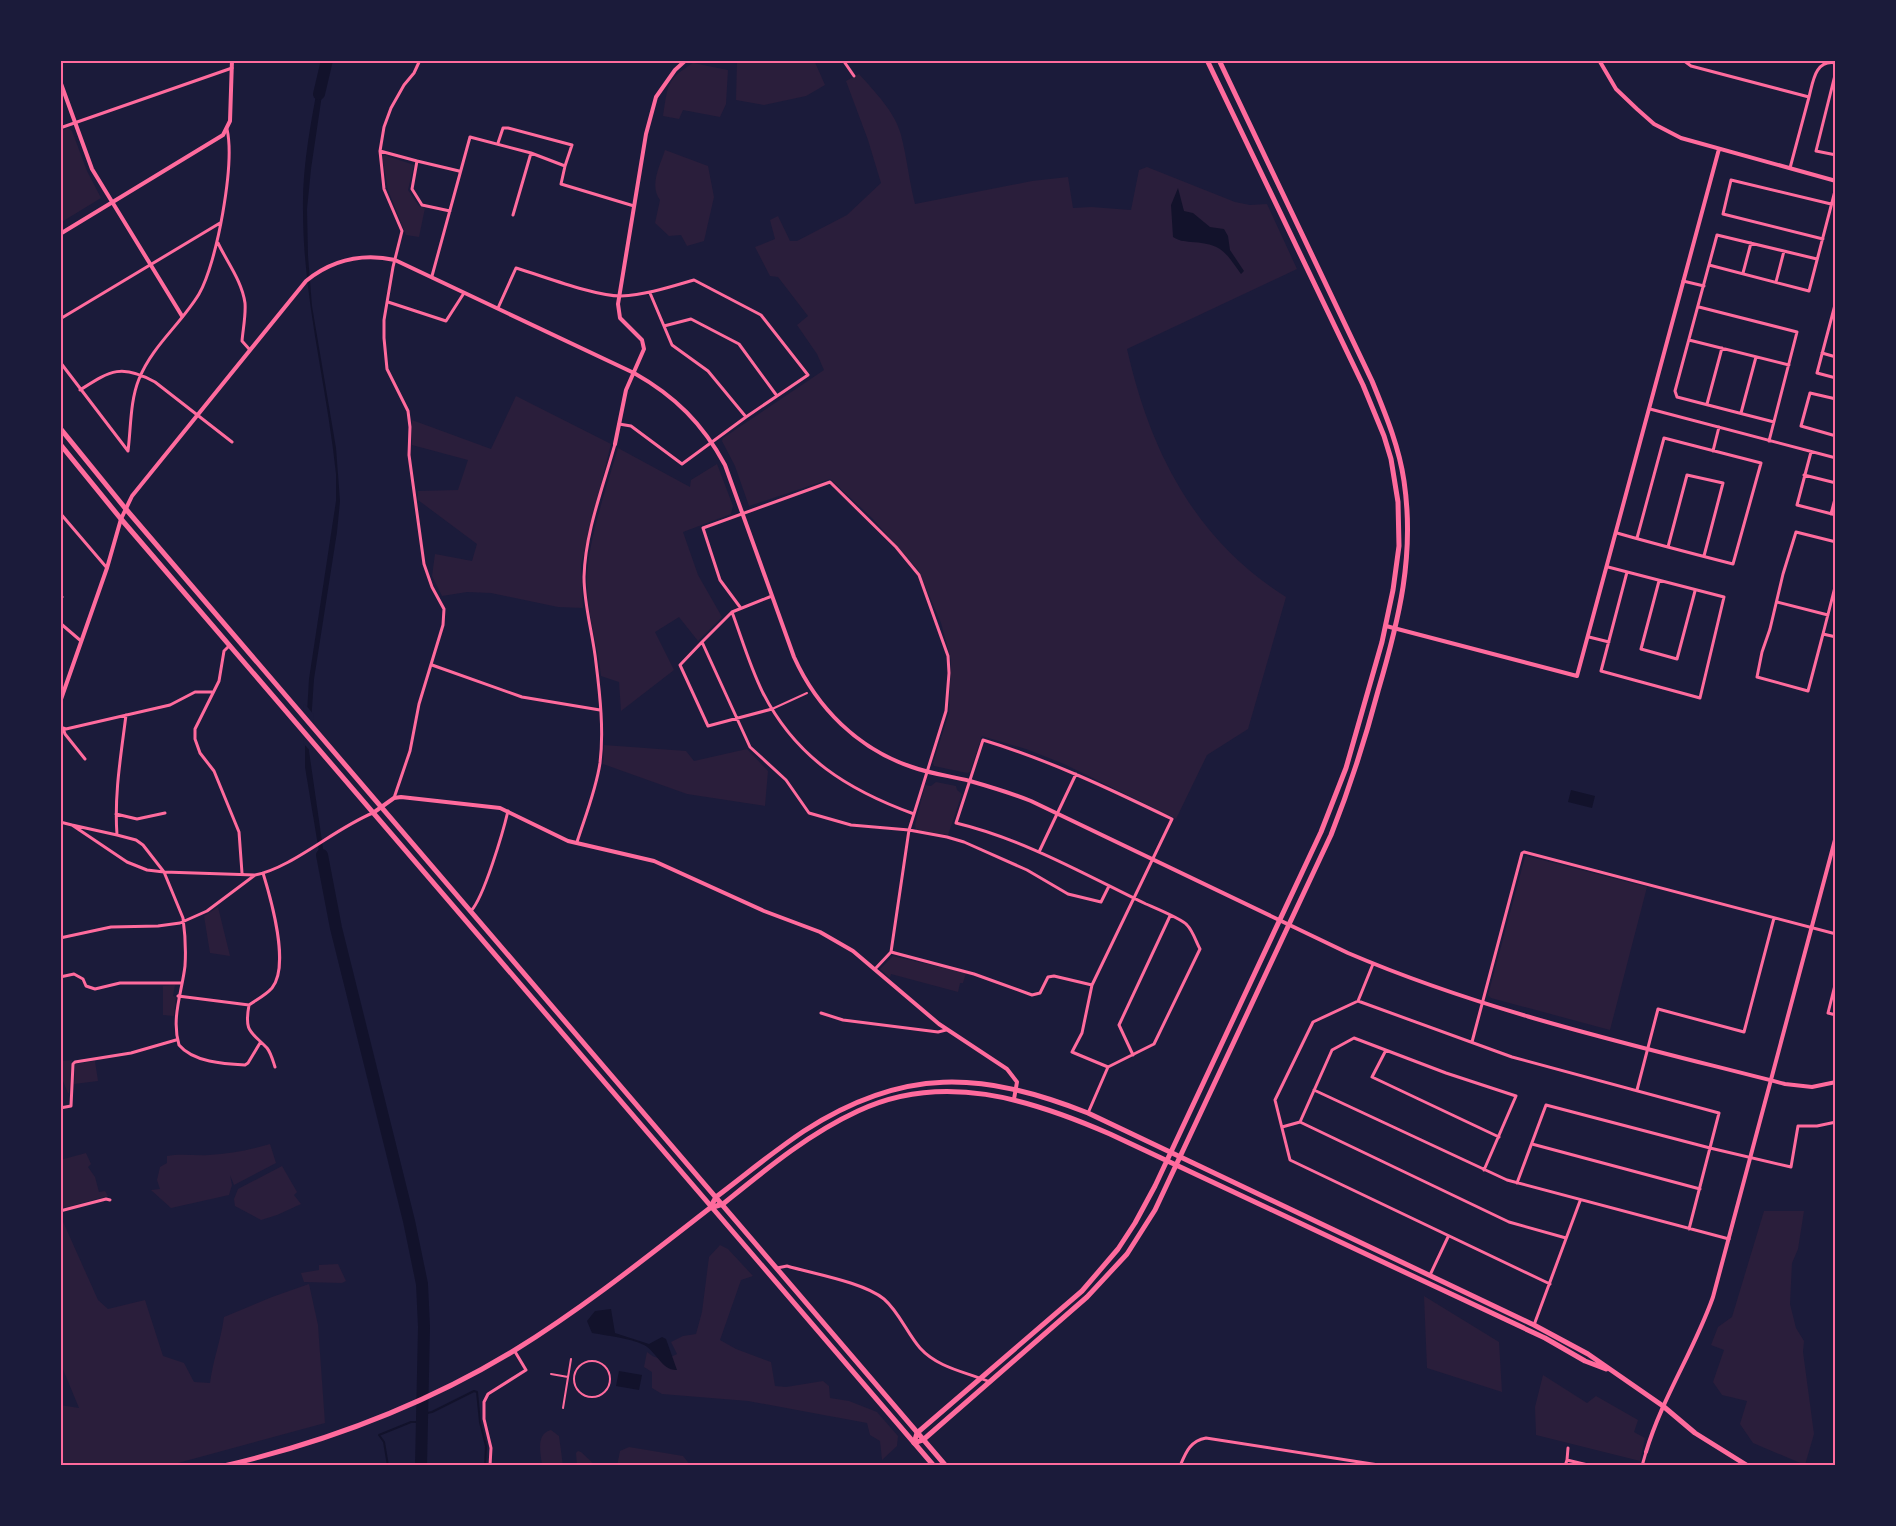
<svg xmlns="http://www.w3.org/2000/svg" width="1896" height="1526" font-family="'PT Sans',sans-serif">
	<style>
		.green { fill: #2a1e3b }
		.water { fill: #12122b }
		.pier { fill: #1b1b3a }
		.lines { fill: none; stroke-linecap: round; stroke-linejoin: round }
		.stream { stroke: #12122b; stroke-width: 2 }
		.river { stroke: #12122b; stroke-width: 12 }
		.pedestrian { stroke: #ff6b9d; stroke-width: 2 }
		.minor { stroke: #ff6b9d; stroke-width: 3 }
		.tertiary { stroke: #ff6b9d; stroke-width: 4 }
		.primary { stroke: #ff6b9d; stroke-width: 5 }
		.trunk { stroke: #ff6b9d; stroke-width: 5 }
		.neatline { fill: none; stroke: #ff6b9d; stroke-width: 2 }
	</style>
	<rect width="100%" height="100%" fill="#1b1b3a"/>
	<!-- green -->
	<path class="green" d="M737,60H814L825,85L806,96L764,105L736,100Z
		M693,63L728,70L726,104L720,117L683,110L679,119L663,116C668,85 666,80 693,63Z
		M859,74C875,92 895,112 901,135C907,158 909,181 915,204L1032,181L1068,177L1073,208L1091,207L1131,210L1139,170L1147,167L1235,202L1250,205L1267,204L1297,269L1127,349C1150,451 1195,540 1286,597L1248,729L1207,755L1176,819L1064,764L1026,749L982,736L970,772L967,773L934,766L933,763L949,713L951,660L941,623L918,570L872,518L830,479L749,506L735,466L722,441L723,438L824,370L817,354L797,325L808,316L778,277L770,276L755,247L775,239L770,220L778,216L790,241H797L847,215L881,183L868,140L846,81Z
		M68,128L72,131L87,171L101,198L60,223V131Z
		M665,150L708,166L714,197L704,241L687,246L681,235L669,236L655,223L660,200C649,185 660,166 665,150Z
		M384,155L414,165L408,190L419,206L425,208L419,237L406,235L388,190L382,156Z
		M516,396L611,444L581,565L583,608L558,607L491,593L467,592L442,596L432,576L435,554L472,561L477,544L418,500V491L458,490L468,460L412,445V420L491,449Z
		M618,448L690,487L691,480L717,464L733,506L731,514L683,532L698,575L722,617L698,641L679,617L655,632L674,670L621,711L619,682L601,676C598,646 587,615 587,584C586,545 607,487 618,448Z
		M604,745L686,751L694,761L747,749L768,771L765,806L687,794L603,764Z
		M936,782L956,786L957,790L962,794L948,835L916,830L915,825L925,785L931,786Z
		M1527,856L1647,887L1610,1030L1491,998L1488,995L1525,857Z
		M218,907L230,956L210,953L204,916Z
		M893,956L966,973L963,983H960L958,992L891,974L890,978L880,969Z
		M175,985L173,996L176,997L174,1016L163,1015V986Z
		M72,1060L69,1093H68L60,1074V1061Z
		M95,1061L98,1081L74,1084L75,1064Z
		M270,1144L276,1163L234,1185L230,1175L232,1185L229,1195L171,1208L151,1190L160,1189L157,1180L160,1167L167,1163V1156C181,1153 195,1156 209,1155C230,1154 250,1150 270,1144Z
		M86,1153L91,1164L88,1167L95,1177L99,1192L105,1191L108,1196L60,1209V1160Z
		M282,1166L297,1192L294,1195L301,1204L277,1215L261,1220L235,1206L234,1199L238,1189Z
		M1764,1211H1804L1798,1249L1792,1263L1790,1304L1796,1328L1804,1341L1803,1352L1814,1434L1805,1465L1753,1443L1740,1424L1747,1401L1722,1395L1713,1382L1724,1350L1711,1345L1718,1327L1732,1317Z
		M60,1215L98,1300L108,1309L145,1300L163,1356L184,1363L194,1382L210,1383C213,1360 221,1340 224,1317L272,1297L309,1284L318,1325L325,1423L178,1463L160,1466H60V1405L79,1408L60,1362Z
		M720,1245L728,1249L753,1276L741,1280L720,1340L736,1349L771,1362L775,1386L786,1387L823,1381L829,1386L830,1398L849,1401L877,1412L898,1436L897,1446L882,1460L880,1441L870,1435L867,1423L748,1401L662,1394L652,1388V1372L644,1367L647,1352C658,1361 665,1360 677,1354L671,1342L683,1336L696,1334L702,1312L709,1257Z
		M338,1264L346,1281L342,1283L304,1282L301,1273L319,1270V1265Z
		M1424,1296L1499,1342L1502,1392L1427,1368Z
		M1543,1375L1587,1403L1596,1396L1638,1420L1634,1432L1645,1438L1640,1461L1536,1435L1535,1407Z
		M551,1430L559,1436L563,1466H542C541,1454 535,1434 551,1430Z
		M629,1447L683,1456L691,1466H617L620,1451Z
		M578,1451L581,1452L596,1466H577L576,1453Z"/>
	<!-- water -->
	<path class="water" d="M319,79L324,81L311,169L307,209L308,256L312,306L336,448L340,501L337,532L314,679L309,751L326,869L322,870L305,767V747L309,679L336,501V474C327,386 303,300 303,211C302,167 311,122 319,79Z
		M1178,188L1184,211L1193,213L1210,227L1224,229L1228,236L1230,250L1244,271L1241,274C1224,250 1221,244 1191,242C1183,241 1179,241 1173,237L1171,205Z
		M1571,790L1595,796L1592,808L1568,802Z
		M611,1309L615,1333L649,1344L662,1337L666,1339L677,1370C662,1371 656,1351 644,1345C629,1338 609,1336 592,1333L587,1321L595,1311Z
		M619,1371L642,1375L639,1390L616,1386Z"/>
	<!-- pier -->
	<path class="pier" d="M304,703L314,715L312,753L303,743Z"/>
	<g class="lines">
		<!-- stream -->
		<path class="stream" d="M422,1414L432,1412L474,1391L477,1392L480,1422L486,1446L485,1466
			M388,1466L384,1442L379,1435L411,1422H422"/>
		<!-- river -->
		<path class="river" d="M319,94L327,60
			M322,855L336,928L409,1221L422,1284L424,1327L421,1466"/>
		<!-- pedestrian -->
		<path class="pedestrian" d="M772,709L807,693
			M574 1379a18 18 0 1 1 36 0a18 18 0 1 1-36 0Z
			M551,1374L568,1377
			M563,1408L571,1359"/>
		<!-- minor -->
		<path class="minor" d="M843,60L854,76
			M1683,60L1691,66L1809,97C1813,82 1815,59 1836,63
			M1836,71L1816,151L1836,155
			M60,128L232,68
			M380,151L417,161
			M565,166L561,184L634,206
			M1790,168L1809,97
			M450,211L422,205L412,189L417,161L459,171
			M513,215L531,153
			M1823,239L1723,214L1731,180L1831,204
			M218,243C227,262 242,281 245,303C246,315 243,329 242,341L250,350
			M1709,265L1809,291L1836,187
			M1743,273L1751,243
			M432,276L470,137L531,153L565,166L572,145L508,128H503L498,143
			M1683,281L1704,286
			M1776,282L1784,251
			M1836,301L1817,373L1836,378
			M388,302L446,321L464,293
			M1699,307L1797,332L1769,441
			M498,308L516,268C543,276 594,296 621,296C646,295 670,287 694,280L761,315L808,375L746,417
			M60,319L220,223
			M664,326L691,319L739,344L777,396
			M1689,340L1789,365
			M1822,353L1836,357
			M60,362L128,451
			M80,390C110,371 121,363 155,382L232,442
			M1836,399L1810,393L1801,426L1836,436
			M1707,404L1722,348
			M1650,409L1836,458
			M1741,413L1756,357
			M1774,422L1677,397L1675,391L1717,235L1817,259
			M619,424L631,426L682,464L746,417L708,371L672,345L650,293
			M128,451C131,428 130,401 139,379C152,346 181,324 199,294C217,263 235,164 227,129
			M1713,451L1719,427
			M1811,452L1797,505L1836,515
			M1804,475L1836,483
			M60,513L107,568
			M1831,514L1836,495
			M1617,533C1655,544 1694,554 1733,564L1761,463L1664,438L1637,538
			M1836,542L1796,532L1783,574L1770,629L1762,652L1757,677L1808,691L1823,634L1836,637
			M1668,547L1687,475L1723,483L1704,556
			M1608,567L1724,597L1700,698L1601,671L1627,572
			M1659,581L1641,649L1677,659L1695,591
			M772,596L732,612L702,642L750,747L786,780L809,813L851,825L909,830L947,837L964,842L1027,870L1068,894L1101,902L1109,886
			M60,600L62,597
			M1777,602L1828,615
			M740,607L720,580L703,528L830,482L896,547L919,575L948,656L949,673L946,711L909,830L891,952L875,969
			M732,612C742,639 750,667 763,693C796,758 848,790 914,814
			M60,623L81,641
			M1823,634L1836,583
			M1589,637L1609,642
			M702,642L680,665L708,726L772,709
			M230,645L224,651L219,681L195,729V739L200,753L214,771L239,832L242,873
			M432,665L522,697L600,710
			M60,727L66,729L170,705L195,692H212
			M63,728L65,734L85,759
			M394,798L410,751L419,704L443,625L444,609L432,587L424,564L409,455L410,427L408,411L387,369L384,338V320L393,267L402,231L384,189L380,151L384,127L391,108L404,85L414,73L420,60
			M116,814L137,819L165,813
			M60,822L72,825L127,862L147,870L164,872L255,875C292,868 335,828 373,813
			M72,825L117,835L136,840L143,845L164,872L183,918C185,933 186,951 185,966C182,992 171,1018 179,1045C193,1062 224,1064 245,1065L248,1063L260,1043
			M117,835C114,795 121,755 126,715
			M577,842C585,817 596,790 600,763C604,731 600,695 596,663C593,634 584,606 584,577C585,533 603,487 615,444
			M1039,852L1076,774
			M471,911C484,897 503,832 508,811
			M60,938L111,927L158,926L180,923L207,911L255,875
			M891,952L974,974L1032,995L1040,993L1048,977L1054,976L1092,985
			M60,977L74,974L83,979L86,986L95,989L120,983H182
			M1836,981L1828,1013L1836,1015
			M178,996L249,1005C256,1000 266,995 272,988C290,966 271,899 263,873
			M1358,1001L1373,964
			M249,1005C244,1033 251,1031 267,1048C271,1053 273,1061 275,1067
			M821,1013L843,1020L938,1032L946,1030
			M1472,1042L1522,853L1524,852L1836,934
			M1386,1050L1372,1077L1499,1137
			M1133,1055L1119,1025L1170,916
			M1314,1090L1507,1180L1729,1239
			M1637,1090L1658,1009L1744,1032L1774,918
			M60,1108L71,1106L73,1064L75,1062L131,1053L176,1040
			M1088,1113L1108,1067L1154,1044L1200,949C1196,942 1193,931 1187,925C1182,919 1155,908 1146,904C1084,874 1023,839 956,823L983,740C1049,760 1110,789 1172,819L1092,985L1082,1033L1072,1052L1108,1067
			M1282,1127L1300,1122
			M1532,1144L1700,1189
			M1484,1170L1516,1096L1446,1073L1354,1038L1332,1050L1300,1122L1509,1222L1566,1238
			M1517,1183L1546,1105L1710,1148L1791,1167L1798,1126H1817L1836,1122
			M60,1211L106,1199L110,1200
			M777,1268L787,1266C814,1274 863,1282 884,1299C899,1312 907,1333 920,1348C938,1368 966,1372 990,1382
			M1430,1275L1448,1237
			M1550,1284L1290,1160L1275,1100L1313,1022L1358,1001L1512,1057L1719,1113L1689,1229
			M1534,1325L1580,1201
			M1567,1460L1568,1448
			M490,1466L491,1448L484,1419V1402L488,1394L526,1370L514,1350
			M1180,1466C1186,1452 1190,1441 1206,1438L1385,1466
			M1565,1466L1567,1460L1592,1466
			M1642,1466L1646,1452"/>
		<!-- tertiary -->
		<path class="tertiary" d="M1599,60L1616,89L1637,109L1654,124L1681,138L1836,181
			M60,81L92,169L182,316
			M60,234L223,135L230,121L232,60
			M615,444L626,390L644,349L642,340L620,318L618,304L646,134L656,97L675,70L686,60
			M1386,626L1577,676L1719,149
			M60,702L107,568L121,519L132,496L306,281C332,260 362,253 395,260L634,373C675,396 703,424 725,465L794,657C817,708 858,749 912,767C931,774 951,776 970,781C991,787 1011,793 1031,801L1348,953C1488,1013 1638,1046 1785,1084L1812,1087L1836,1082
			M373,813L394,798L401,797L500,808L568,841L654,861L764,911L820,932L853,951L939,1024L1007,1069L1017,1082L1014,1099
			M1646,1452C1662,1398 1694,1351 1713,1297L1836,836"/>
		<!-- primary -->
		<path class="primary" d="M710,1208L723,1204C765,1170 808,1134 858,1111C942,1071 1030,1099 1110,1134L1545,1338L1585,1361L1606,1369
			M914,1443L923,1440L1087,1297L1127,1254L1155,1210L1331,835C1350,787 1365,740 1378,691C1399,620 1415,555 1404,481C1399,446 1385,413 1372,381L1219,60
			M914,1443L917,1433L1082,1291L1118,1249L1135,1223L1155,1186L1321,832L1346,768L1382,642L1393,590L1399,546L1398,502L1391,459L1384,436L1363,385L1207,60
			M224,1466C326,1442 425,1405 515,1350C583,1308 647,1257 710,1208L716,1197C745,1175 774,1151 804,1131C903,1067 981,1071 1088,1113L1534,1325L1588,1354L1663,1406L1695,1433L1748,1466"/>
		<!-- trunk -->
		<path class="trunk" d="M60,428L125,508L946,1466
			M60,444L121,519L934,1466"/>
	</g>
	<!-- border -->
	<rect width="1896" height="1526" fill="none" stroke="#1b1b3a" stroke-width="123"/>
	<rect x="62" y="62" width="1772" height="1402" class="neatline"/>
</svg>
